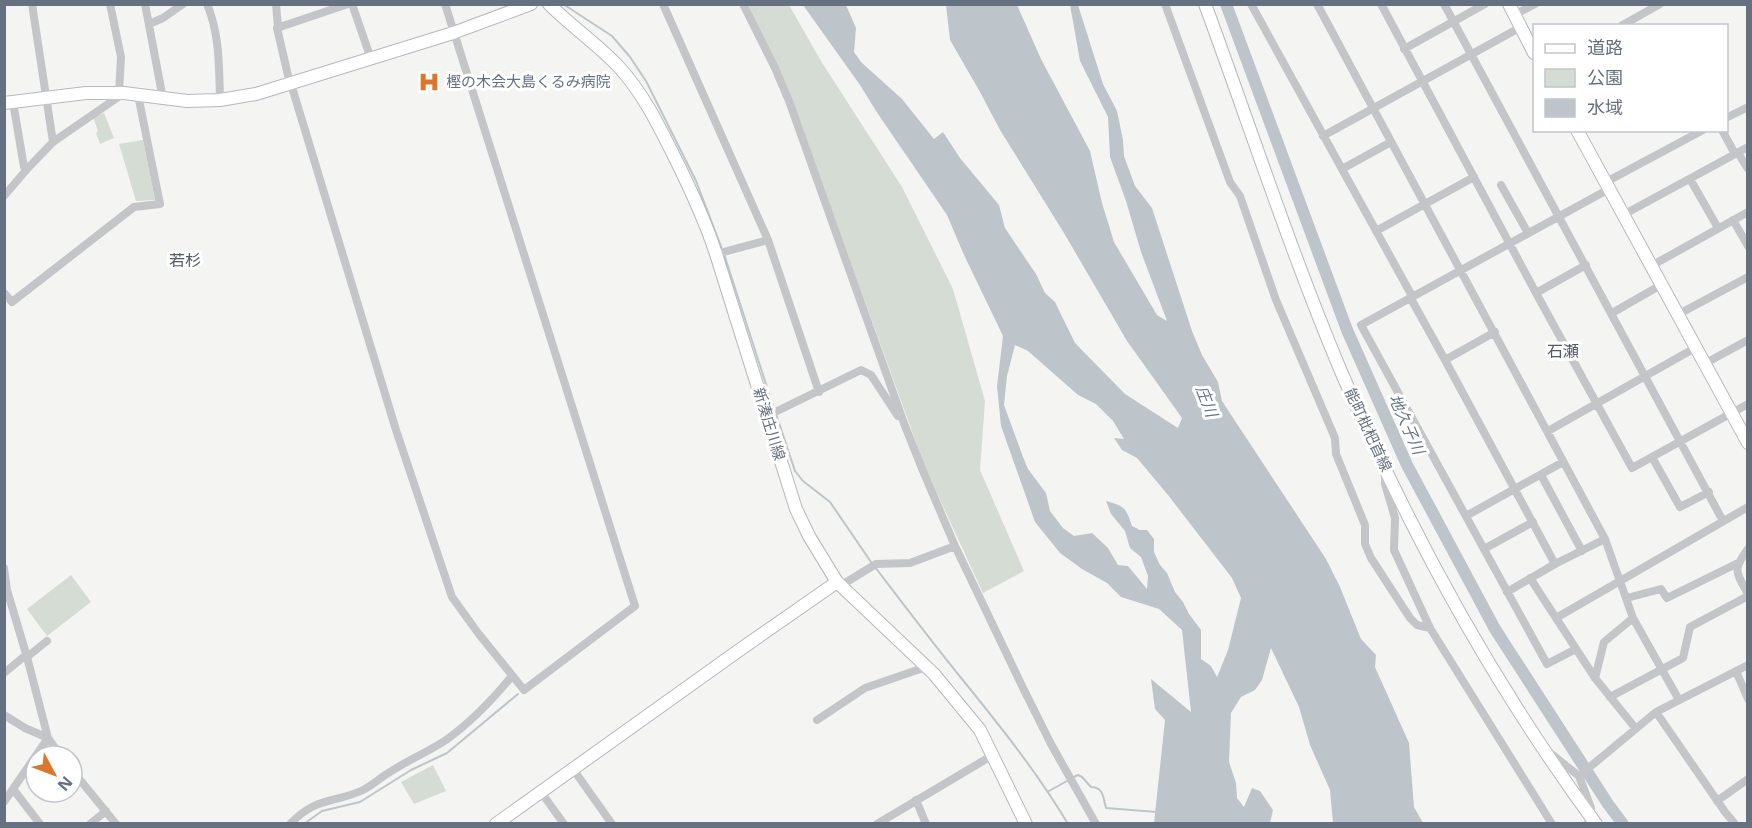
<svg xmlns="http://www.w3.org/2000/svg" width="1752" height="828" font-family="'Open Sans','Noto Sans JP',sans-serif">
	<style>
		.green { fill: #d5dcd3 }
		.water { fill: #bdc5cb; fill-rule: evenodd }
		.lines { fill: none; stroke-linecap: round; stroke-linejoin: round }
		.stream { stroke: #bdc5cb; stroke-width: 2 }
		.river { stroke: #bdc5cb; stroke-width: 12 }
		.secondary-casing { stroke: #b5b8bd; stroke-width: 14 }
		.primary-casing { stroke: #b6b8bc; stroke-width: 14 }
		.street { stroke: #c3c5c9; stroke-width: 8 }
		.secondary { stroke: #fff; stroke-width: 12 }
		.primary { stroke: #fff; stroke-width: 12 }
		.labels { text-anchor: middle; stroke-width: 6; stroke-linejoin: round; paint-order: stroke }
		.poi-label { font-size: 15px; fill: #657081; stroke: #fff; text-anchor: start }
		.street-label { font-size: 15px; fill: #657081; stroke: #fff }
		.neighbourhood-label { font-size: 16px; fill: #535a67; stroke: #fff }
		.water-label { font-size: 16px; font-style: italic; fill: #667785; stroke: #fff }
	</style>
	<rect width="100%" height="100%" fill="#f4f5f2"/>
	<!-- green -->
	<path class="green" d="M748,5H789L821,61L902,187L953,289L985,401L980,470L1024,571L983,593L925,467L797,114Z
		M104,113L114,138L100,144L96,133L98,131L93,117Z
		M143,140L155,200L136,201L119,144Z
		M71,575L91,602L47,636L27,609Z
		M433,765L446,791L414,804L401,782Z"/>
	<!-- water -->
	<path class="water" d="M803,5H846L856,28L854,52L861,62L902,99L934,139L943,132L960,158L999,205L1005,228L1036,274L1045,293L1055,302L1075,343L1125,394L1178,428L1182,418L1127,341L1064,233L1000,130L980,92L950,40L946,5H1017L1041,59L1090,151L1102,203L1114,242L1157,315L1167,321L1141,252L1126,201L1110,157L1108,117L1080,61L1070,5H1078L1103,84L1117,111L1123,140L1124,156L1135,186L1152,208L1192,331L1202,355L1218,382L1222,401L1326,559L1340,587L1361,639L1376,655L1375,667L1409,743L1414,807L1423,823H1333L1330,790L1310,745L1299,707L1271,648L1262,680L1255,690L1241,697L1231,713L1229,762L1236,783L1237,798L1244,807L1252,788L1260,791L1273,810L1270,823H1154L1165,720L1155,709L1151,679L1191,712L1182,630L1159,609L1121,597L1107,583L1082,569L1060,553L1035,522L1001,426L997,386L1003,336L964,255L947,215L876,111L860,85ZM1015,345L1028,351L1078,395L1096,404L1113,421L1124,439L1114,438L1122,450L1137,458L1168,495L1232,578L1241,598L1228,650L1217,677L1211,666L1201,659V630L1189,614L1183,602L1175,592L1167,573L1160,565L1154,552V539L1147,530H1140L1132,526C1126,508 1125,506 1106,501L1111,514L1125,531L1130,548L1141,557L1148,576L1147,589L1128,566L1118,565L1108,548L1092,533L1074,536L1063,528L1050,511L1046,493L1028,469L1023,457L1004,405L1007,376Z"/>
	<g class="lines">
		<!-- stream -->
		<path class="stream" d="M563,4L612,36L630,57L646,81L696,181L722,249
			M724,254L774,409
			M776,414L795,471L803,481L830,502L871,562
			M875,567C904,605 932,642 962,679C1000,726 1037,772 1068,824
			M1072,778L1078,775L1082,777L1091,787C1104,787 1103,798 1106,808L1157,812
			M1049,791L1067,781
			M304,824L322,811L360,802L411,770L447,753L518,694"/>
		<!-- river -->
		<path class="river" d="M1226,4L1347,330L1407,465L1495,629L1608,804L1623,824"/>
		<defs>
			<path id="secondary" d="M1205,4C1250,126 1290,250 1340,369C1408,529 1493,684 1596,824
				M1509,4L1534,53
				M4,103L86,93H124L187,101L220,100L256,94L453,33L531,4
				M1577,130L1748,443
				M496,824L738,651L837,582"/>
			<path id="primary" d="M549,4C571,26 597,44 618,66C643,93 658,124 674,156C690,188 705,220 716,254L796,509L809,536L837,582L934,674L980,730L1026,824"/>
		</defs>
		<!-- secondary casing -->
		<use href="#secondary" class="secondary-casing"/>
		<!-- primary casing -->
		<use href="#primary" class="primary-casing"/>
		<!-- street -->
		<path class="street" d="M32,4L53,142
			M110,4L121,57L119,93
			M145,4L163,99
			M207,4C220,35 219,68 220,100
			M276,4L278,27
			M352,4L371,59
			M663,4L768,240L819,392
			M743,4L775,68L789,101L905,426L923,471L955,546L1024,690L1051,744L1096,824
			M1165,4L1230,182L1240,196L1276,300L1335,438L1336,454L1365,525V544L1371,558L1410,618L1417,625L1430,628
			M1251,4L1412,296
			M1317,4L1605,539L1633,618L1679,700
			M1381,4L1536,293L1586,265
			M1444,4L1723,521
			M1514,15L1535,4
			M149,24L163,18L183,4
			M1621,26L1660,4
			M1404,49L1485,4
			M290,84L277,28L348,4
			M291,84L396,430L452,597L478,633L524,690L635,606L445,4
			M13,102L24,167L27,169
			M1726,118L1748,107
			M1722,130L1735,154
			M1323,136L1521,27
			M1738,153L1748,169
			M1342,169L1391,142
			M1690,179L1718,228
			M1606,182L1703,130
			M1501,185L1528,233
			M4,196L28,168L53,142L124,93
			M1623,215L1748,147
			M1733,220L1748,246
			M1376,231L1474,177
			M716,254L768,240
			M1651,266L1748,212
			M4,293L12,302L134,207L160,204L138,95
			M1536,293L1632,468L1748,404
			M1410,297L1445,360L1495,332
			M1612,313L1661,285
			M1677,315L1748,277
			M1445,360L1555,564
			M1704,364L1748,340
			M767,416L861,370L871,375L898,416
			M1548,431L1695,348
			M1652,457L1680,507L1709,492
			M1385,472V484L1395,518L1394,550L1430,628L1552,824
			M1541,475L1582,551
			M1466,516L1563,462
			M1484,549L1533,522
			M1748,549C1732,570 1736,572 1748,594
			M4,568L7,590L27,657L48,738L61,756
			M1530,578L1595,678L1636,729
			M837,582L845,583L876,564L910,563L955,546
			M1507,592L1555,564L1605,539
			M1627,598L1661,589L1667,598L1736,564
			M1556,618L1748,507
			M1576,649L1547,664L1361,325L1609,189
			M27,657L47,641
			M1736,671L1748,699
			M4,673L26,655
			M1595,678L1604,642L1633,618
			M1610,697L1683,658L1690,627L1748,596
			M1656,712L1725,812L1735,824
			M4,715L25,728L48,738
			M817,720L865,688L926,667
			M1550,753L1579,776L1591,808L1588,824
			M573,769L612,824
			M72,770L116,824
			M1579,776L1656,712L1748,665
			M13,789L40,824
			M541,792L564,824
			M916,800L926,824
			M1717,801L1748,779
			M4,802L48,738
			M90,824L106,811
			M290,824C317,796 333,804 363,790C373,785 381,777 390,772C408,760 428,752 446,740C470,723 493,699 512,676
			M877,824L993,755"/>
		<!-- secondary -->
		<use href="#secondary" class="secondary"/>
		<!-- primary -->
		<use href="#primary" class="primary"/>
	</g>
	<!-- icons -->
	<defs>
		<symbol id="hospital-bare" viewBox="-9 -9 18 18"><path d="M-5-5h3v3.5h4V-5h3V5h-3V1.5h-4V5h-3Z" fill="#db762c" stroke="#fff" stroke-width="2.5" paint-order="stroke"/></symbol>
	</defs>
	<g fill-rule="evenodd">
		<use href="#hospital-bare" x="414" y="67" width="30" height="30"/>
	</g>
	<g class="labels">
		<!-- poi labels -->
		<g class="poi-label">
			<text x="446" y="87">樫の木会大島くるみ病院</text>
		</g>
		<!-- street labels -->
		<g class="street-label">
			<text transform="translate(769 424) rotate(73)" y="5">新湊庄川線</text>
			<text transform="translate(1368 430) rotate(65)" y="5">能町枇杷首線</text>
		</g>
		<!-- neighbourhood labels -->
		<g class="neighbourhood-label">
			<text x="185" y="266">若杉</text>
			<text x="1563" y="357">石瀬</text>
		</g>
		<!-- water labels -->
		<g class="water-label">
			<text transform="translate(1207 401) rotate(69)" y="6">庄川</text>
			<text transform="translate(1407 424) rotate(66)" y="6">地久子川</text>
		</g>
	</g>
	<!-- border -->
	<rect width="1752" height="828" fill="none" stroke="#657081" stroke-width="12"/>
	<!-- legend -->
	<rect x="1533" y="24" width="195" height="108" fill="#ffffff" stroke="#c1c6cd" stroke-width="1.5"/>
	<rect x="1545" y="44" width="30" height="9" fill="#ffffff" stroke="#c1c6cd" stroke-width="1.5"/>
	<text x="1587" y="54" font-size="18" fill="#657081">道路</text>
	<rect x="1545" y="69" width="30" height="18" fill="#d5dcd3" stroke="#c1c6cd" stroke-width="1.5"/>
	<text x="1587" y="84" font-size="18" fill="#657081">公園</text>
	<rect x="1545" y="99" width="30" height="18" fill="#bdc5cb" stroke="#c1c6cd" stroke-width="1.5"/>
	<text x="1587" y="114" font-size="18" fill="#657081">水域</text>
	<!-- north arrow -->
	<g transform="translate(54 774) rotate(131)"><circle r="28" fill="#ffffff" stroke="#c1c6cd" stroke-width="1.5"/>
	<path d="M0-4.5L10 22L0 15L-10 22Z" fill="#db762c"/>
	<text y="-9" font-size="16" font-weight="bold" text-anchor="middle" fill="#657081">N</text>
	</g>
</svg>
